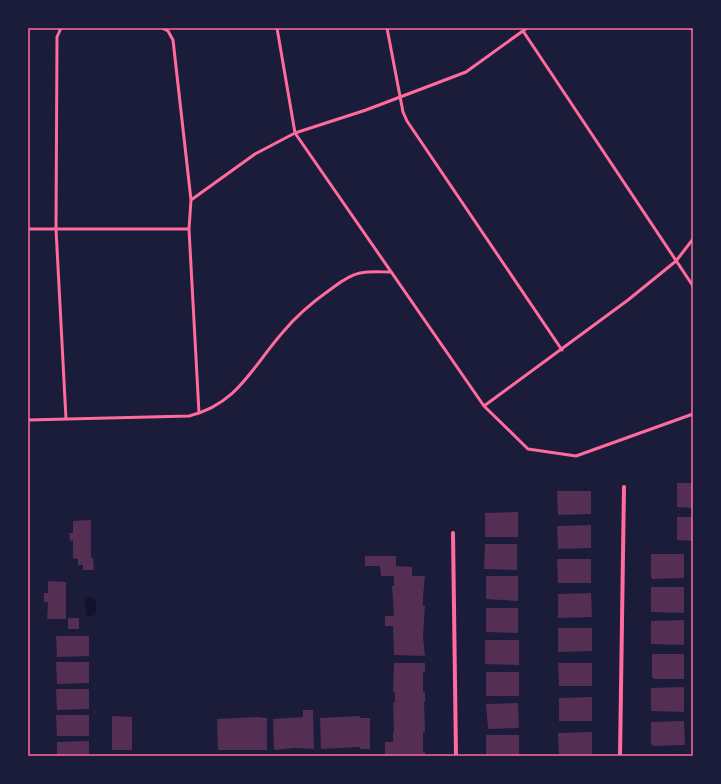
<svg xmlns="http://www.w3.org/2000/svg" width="721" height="784" font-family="Helvetica,sans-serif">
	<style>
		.water { fill: #12122b }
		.building { fill: #542f53 }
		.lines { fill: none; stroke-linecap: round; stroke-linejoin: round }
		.service { stroke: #ff6b9d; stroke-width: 3 }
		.minor { stroke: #ff6b9d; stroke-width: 4 }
		.neatline { fill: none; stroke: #ff6b9d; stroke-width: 1.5 }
	</style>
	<rect width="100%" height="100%" fill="#1b1b3a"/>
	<!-- water -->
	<path class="water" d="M89,596L96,600V613L92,617L86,615L85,600Z"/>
	<!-- building -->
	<path class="building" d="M677,483H693V508L677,507Z
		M557,491H591V514L558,515Z
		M518,512V537H485V513Z
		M677,517H693V541L677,540Z
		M91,520V558H93L94,570H83V565H78V559L73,558V540L70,541L69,533H73V521Z
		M591,525V548L558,549L557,526Z
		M485,544H517V570L484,569Z
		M651,554H684V578L653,579L651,577Z
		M365,556H396V566L412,567V576H425L423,597V606H425L423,636L425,656L394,655L393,626H385V616H394L392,586H394V576H381L380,566H365Z
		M557,559H591V583H558Z
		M486,576H518V601L486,599Z
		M48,581L66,582V619H47L48,602H44V593H48Z
		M651,587H684V613L651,612Z
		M591,593L592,617L558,618V594Z
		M486,608H518V633L486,632Z
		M68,618H79V629H68Z
		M684,620V645L651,644V621Z
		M558,628H592V651L558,652Z
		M56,636H89V656L57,657Z
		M485,640H519V665L485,664Z
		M652,654H684V679H654L652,677Z
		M56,662H89V683L57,684Z
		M394,663H425V672H423V692H425V702H424L425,732H423V752H425V756H385V742H393V732H394L393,702L395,703V693L393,692Z
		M558,663H592V686H559Z
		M486,672H519V696H486Z
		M684,687V712L651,711V688Z
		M56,689H89V709L57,710Z
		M592,697V721H559V698Z
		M518,703L519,728L488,729L486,704Z
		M303,710H313L314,749L294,748L274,750L273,719L303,717Z
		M56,715H89V736H57Z
		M112,716L132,717V750H112Z
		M360,716V718H370V749H360V747L321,749L320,718Z
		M257,717L267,718V750H218L217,719Z
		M684,721L685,745L654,746L651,744V722Z
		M592,732V756H559L558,733Z
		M486,735H519V756H486Z
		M89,741V756H57V742Z"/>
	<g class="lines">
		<!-- service -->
		<path class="service" d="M61,28L57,37L56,229L66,419
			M162,28L168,31L173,40L191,200L189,229L199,413
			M277,28L295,133L484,406L528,449L576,456L693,414
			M387,28L403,112L407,121L562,350
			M691,28L693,30
			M523,31L693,286
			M191,200L255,154L295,133L366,110L466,72L527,28
			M28,229H189
			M484,406L628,300L676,261L693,239
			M28,420L189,416C238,404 252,367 283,332C296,316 314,301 331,289C339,283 349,275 360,273C370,271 380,272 390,272"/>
		<!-- minor -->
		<path class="minor" d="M453,533L456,756
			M620,756L624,487"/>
	</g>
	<!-- border -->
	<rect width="721" height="784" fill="none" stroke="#1b1b3a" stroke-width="58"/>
	<rect x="29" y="29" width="663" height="726" class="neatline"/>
</svg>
